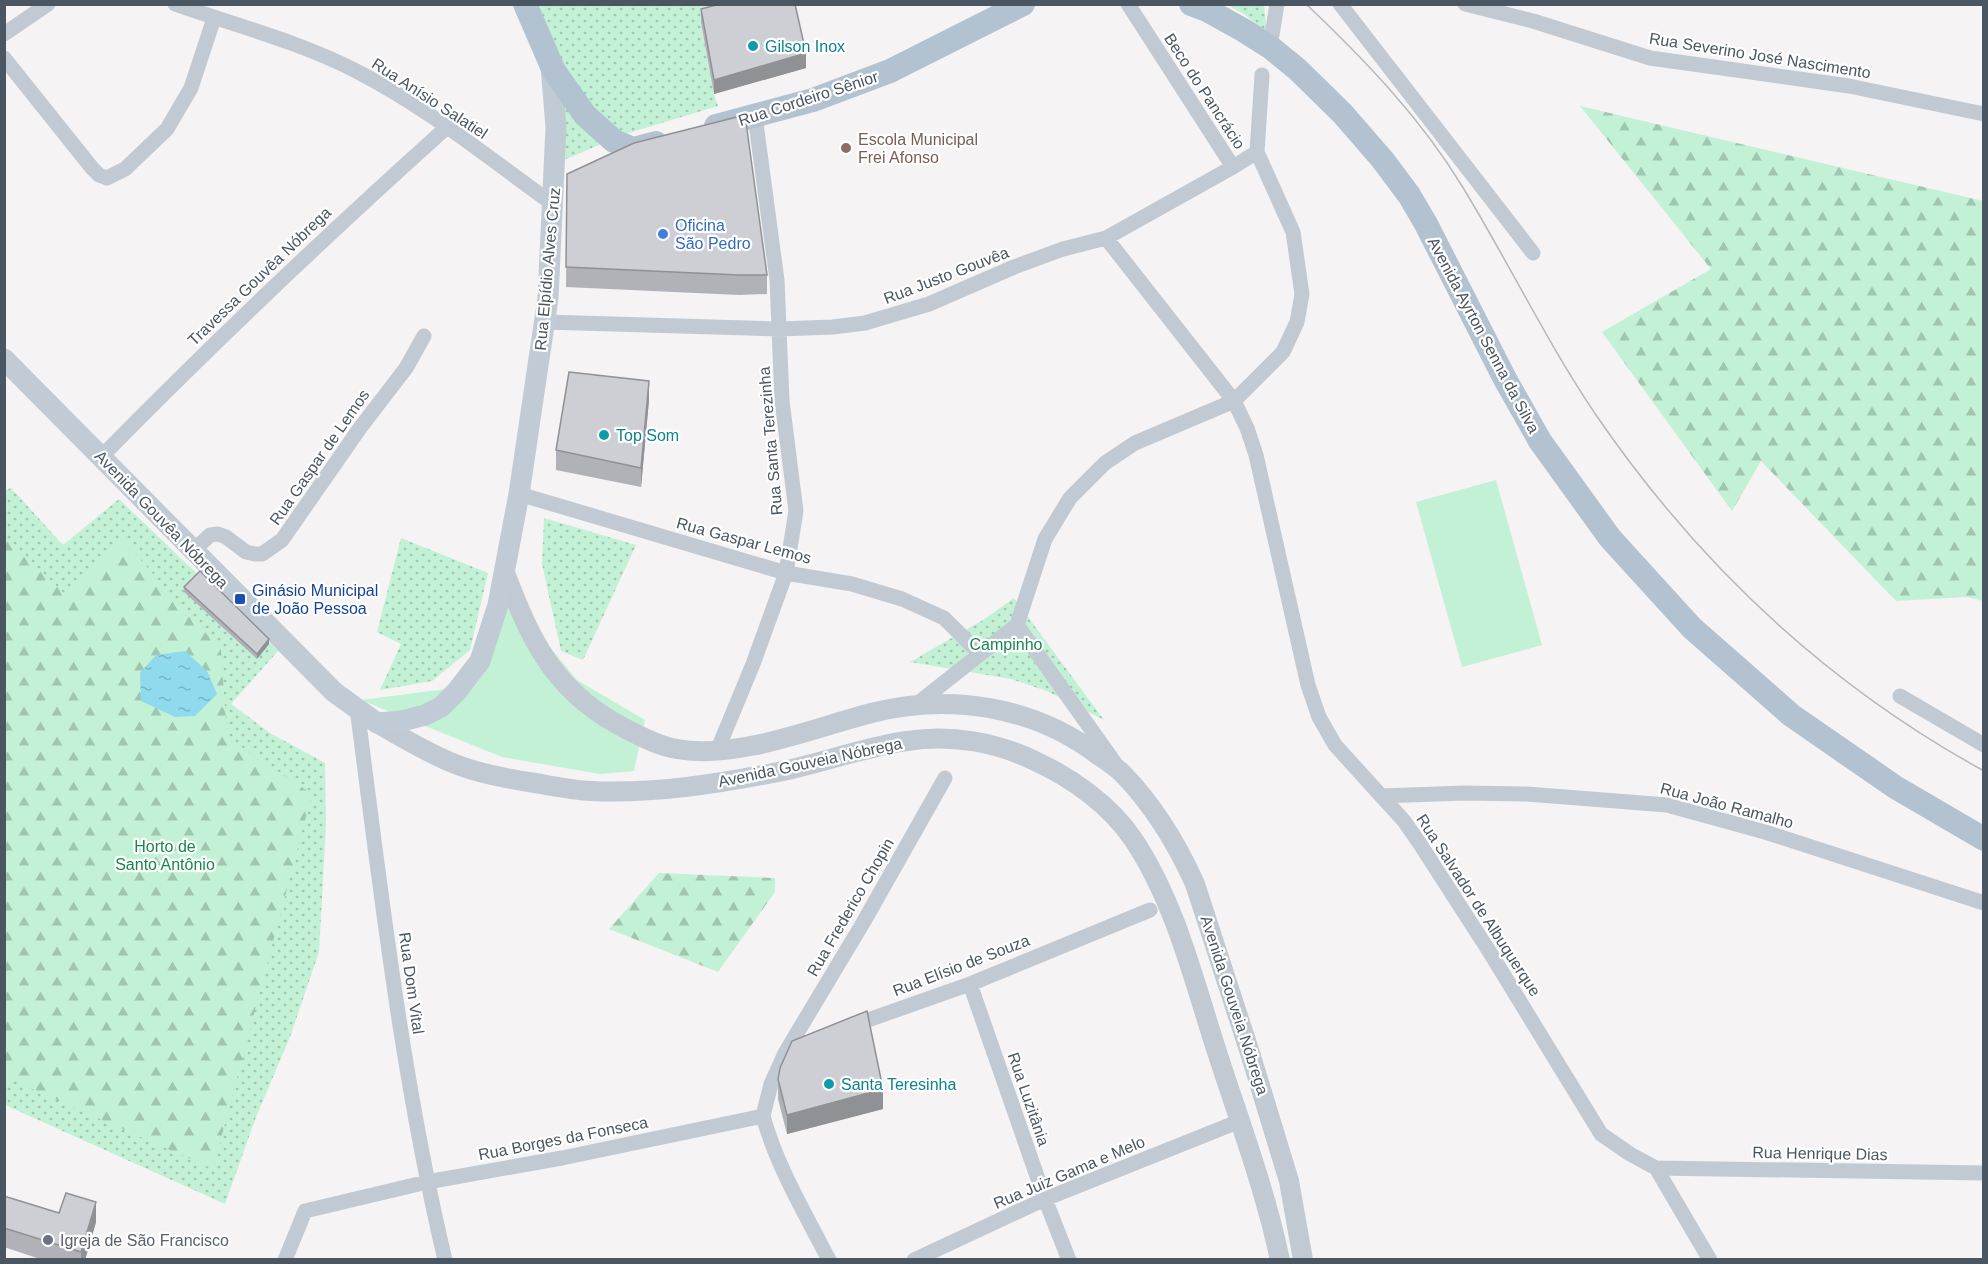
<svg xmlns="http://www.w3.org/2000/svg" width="1988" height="1264" font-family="Helvetica,sans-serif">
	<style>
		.grass { fill: url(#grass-dots) }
		.forest { fill: url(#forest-firs) }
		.garden { fill: #c3f1d5 }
		.water { fill: url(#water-ripples) }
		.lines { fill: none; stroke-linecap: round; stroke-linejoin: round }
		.minor { stroke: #c1cad2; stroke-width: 15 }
		.tertiary { stroke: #c1cad2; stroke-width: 20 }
		.secondary { stroke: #c1cbd6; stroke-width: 21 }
		.primary { stroke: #b3c2d1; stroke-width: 24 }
		.tram { stroke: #b5b8bd; stroke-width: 1.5 }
		.wall { fill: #b0b2b7 }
		.shaded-wall { fill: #909195 }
		.building { fill: #cdcfd5; stroke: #909195; stroke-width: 1.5 }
		.culture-dot { fill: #0f9aa8; stroke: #fff; stroke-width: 2 }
		.education-dot { fill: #8d6e63; stroke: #fff; stroke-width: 2 }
		.shop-dot { fill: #3f7fe0; stroke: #fff; stroke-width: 2 }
		.transit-dot { fill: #1a4fb4; stroke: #fff; stroke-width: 2 }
		.worship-dot { fill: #6b7280; stroke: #fff; stroke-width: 2 }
		.labels { text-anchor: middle; stroke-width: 4.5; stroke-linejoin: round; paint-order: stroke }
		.culture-label { font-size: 16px; fill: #0d838f; stroke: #fff; text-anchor: start }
		.street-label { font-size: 16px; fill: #4a5661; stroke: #fff }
		.education-label { font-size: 16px; fill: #785e54; stroke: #fff; text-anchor: start }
		.shop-label { font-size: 16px; fill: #366cbe; stroke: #fff; text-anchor: start }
		.transit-label { font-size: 16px; fill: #164399; stroke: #fff; text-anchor: start }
		.park-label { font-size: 16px; fill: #17864f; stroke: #fff }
		.worship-label { font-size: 16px; fill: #5b616d; stroke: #fff; text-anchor: start }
	</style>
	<defs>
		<pattern id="grass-dots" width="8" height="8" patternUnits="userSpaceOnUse" patternTransform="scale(1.5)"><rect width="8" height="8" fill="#c3f1d5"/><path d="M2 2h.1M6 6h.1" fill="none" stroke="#a0c6b0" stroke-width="1.8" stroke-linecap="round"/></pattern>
		<pattern id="forest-firs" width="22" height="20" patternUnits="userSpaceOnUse" patternTransform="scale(1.5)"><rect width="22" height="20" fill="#c3f1d5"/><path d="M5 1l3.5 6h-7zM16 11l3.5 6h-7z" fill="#a0c6b0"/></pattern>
		<pattern id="water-ripples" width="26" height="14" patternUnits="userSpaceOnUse" patternTransform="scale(1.5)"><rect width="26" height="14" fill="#90daee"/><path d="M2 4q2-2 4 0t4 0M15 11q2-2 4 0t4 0" fill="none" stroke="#78b4c4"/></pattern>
	</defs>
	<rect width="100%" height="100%" fill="#f5f3f3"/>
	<!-- grass -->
	<path class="grass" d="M532,5H719L720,19L701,24L714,94L718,106L625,134L552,165L556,70Z
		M1228,5H1264L1267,33L1244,14Z
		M11,488L63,545L119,499L278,651L231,704L270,733L325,763L326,824L319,952L290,1037L256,1117L225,1204L5,1105L4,491Z
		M544,518L636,545L583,660L561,651L542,564Z
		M401,538L488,573L470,650L432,681L380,690L401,644L377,632Z
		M1014,598L1104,720L1047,691L1011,679L910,662L983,620Z"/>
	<!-- forest -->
	<path class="forest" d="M1580,106L1983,201V601L1967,597L1896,601L1761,461L1732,511L1602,332L1711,269Z
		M4,536L65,594L123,540L221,650L227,737L312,794L213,1169L5,1077Z
		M659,873L775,878V892L718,972L609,929Z"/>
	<!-- garden -->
	<path class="garden" d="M1496,480L1542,645L1462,667L1416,502Z
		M506,567L545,641L577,680L645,720L634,771L600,774L502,757L361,700L446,689L472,659Z"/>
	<!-- water -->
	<path class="water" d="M185,651L207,671L217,694L195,716L175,717L141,701L140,673L156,655Z"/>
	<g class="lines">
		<!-- minor -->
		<path class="minor" d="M175,4C237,26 301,42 360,73C428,108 490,159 553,204
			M1128,4L1233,167
			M1340,4L1533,253
			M1465,4L1533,21L1650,58L1849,86L1984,114
			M4,34L48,4
			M1270,47L1277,4
			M4,58L92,168L99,175L107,178L125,169L167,129L191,88L214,18
			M1106,238L1234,401L1247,428L1256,455L1308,685L1319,717L1335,745L1404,821L1420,844L1489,951L1601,1134L1630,1154L1656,1168L1710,1260
			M545,322L780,329L833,327L865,323L929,304L1014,267L1063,249L1106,238L1233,167L1257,152
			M102,456C213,343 328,234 446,128
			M519,494L786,573L852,584L902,599L944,618L980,654
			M193,551L210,535L218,534L226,537L246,552L255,554H262L282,540L360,428L406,368L424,336
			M1017,625L1115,763
			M1900,696L1984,745
			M917,704L1017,625L1045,539L1070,498L1105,463L1135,443L1234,401L1283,352L1297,322L1302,294L1293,232L1257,152L1262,75
			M357,708C381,893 402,1078 445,1260
			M717,751L753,664L786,573L796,511L782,401L777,280L755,116
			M1381,796L1464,793L1527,794L1667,805L1765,832L1984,903
			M970,984L1045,1199L1069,1260
			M851,1026L970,984L1150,910
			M763,1116L771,1084L785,1053L863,923L945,778
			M763,1116C777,1167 805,1213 829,1260
			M1656,1168L1984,1173
			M285,1260L305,1211L427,1182L562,1158L763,1116
			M914,1260L1045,1199L1240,1121"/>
		<!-- tertiary -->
		<path class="tertiary" d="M505,573C533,646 557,695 630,731C644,738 661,747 677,749C735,760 814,728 871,713C950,693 1033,706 1098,755C1107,761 1116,767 1123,774C1154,806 1177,844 1195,884L1250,1053L1289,1181L1303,1260
			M377,723C402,738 428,753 455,764C480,774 508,779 535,783C553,786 572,790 591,791C653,794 717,784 778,772C821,764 863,747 907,741C951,734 996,742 1035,761C1072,778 1110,805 1133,839C1176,903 1194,982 1218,1055C1240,1123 1265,1189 1280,1260"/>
		<!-- secondary -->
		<path class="secondary" d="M4,359L334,692L377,723L402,721L425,715L441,707L457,691L480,661L498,605L519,494L548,298L556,127L551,67"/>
		<!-- primary -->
		<path class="primary" d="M525,4L554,71L585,115L614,141L633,149L656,143
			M1191,4L1207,10L1243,30L1270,47L1297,69L1342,113L1382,159L1409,195L1426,224L1505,379L1540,441L1610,538L1692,628L1791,715L1895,787L1984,839
			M716,126L813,100L890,71L1023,4"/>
		<!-- tram -->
		<path class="tram" d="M1306,4C1364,59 1420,117 1462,186C1508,261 1546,341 1596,415C1698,564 1826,684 1984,771"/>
	</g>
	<!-- wall -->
	<path class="wall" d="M719,4H795L806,68L714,94L701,23V9Z
		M567,174L767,275V294L739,295L566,287Z
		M649,400L641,487L556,470V450Z
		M184,587L269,644L257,659L184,592Z
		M778,1079L883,1109L787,1134L778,1099Z
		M4,1196L59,1213L96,1222L85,1260H43L4,1247Z"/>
	<!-- shaded-wall -->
	<path class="shaded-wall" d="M806,53V68L714,94V80Z
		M649,381V400L641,487V468Z
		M269,639V644L257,659V654Z
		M883,1089V1109L787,1134V1115Z
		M96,1202V1222L85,1260H81V1252Z"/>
	<!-- building -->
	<path class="building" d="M795,4L806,53L714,80L701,9L720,4Z
		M745,115L767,275H739L566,267L567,174L634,143Z
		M569,372L649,381L641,468L556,450Z
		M200,571L269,639L257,654L184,587Z
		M867,1011L883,1089L787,1115L778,1079L780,1068L792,1041Z
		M66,1193L96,1202L81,1252L4,1228V1196L59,1213Z"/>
	<!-- markers -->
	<g class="culture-dot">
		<circle cx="753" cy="46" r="6"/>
		<circle cx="604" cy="435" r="6"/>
		<circle cx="829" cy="1084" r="6"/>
	</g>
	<circle class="education-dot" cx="846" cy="148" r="6"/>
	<circle class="shop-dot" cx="663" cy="234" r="6"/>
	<rect class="transit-dot" x="234" y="593" width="12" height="12" rx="3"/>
	<circle class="worship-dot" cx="48" cy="1240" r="6"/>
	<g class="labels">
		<!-- culture labels -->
		<g class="culture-label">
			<text x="765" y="52">Gilson Inox</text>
			<text x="616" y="441">Top Som</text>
			<text x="841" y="1090">Santa Teresinha</text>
		</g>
		<!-- street labels -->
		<g class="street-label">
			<text transform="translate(1760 55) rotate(9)" y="6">Rua Severino José Nascimento</text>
			<text transform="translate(1205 91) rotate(57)" y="6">Beco do Pancrácio</text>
			<text transform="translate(430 98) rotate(33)" y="6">Rua Anísio Salatiel</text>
			<text transform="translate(808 98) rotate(-18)" y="6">Rua Cordeiro Sênior</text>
			<text transform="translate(547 269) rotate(-85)" y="6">Rua Elpídio Alves Cruz</text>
			<text transform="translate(946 275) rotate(-21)" y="6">Rua Justo Gouvêa</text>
			<text transform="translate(259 276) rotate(-44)" y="6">Travessa Gouvêa Nóbrega</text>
			<text transform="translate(1484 335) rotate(62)" y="6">Avenida Ayrton Senna da Silva</text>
			<text transform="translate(770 441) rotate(-95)" y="6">Rua Santa Terezinha</text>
			<text transform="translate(319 457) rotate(-55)" y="6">Rua Gaspar de Lemos</text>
			<text transform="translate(162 519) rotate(46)" y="6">Avenida Gouvêa Nóbrega</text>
			<text transform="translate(744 540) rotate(15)" y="6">Rua Gaspar Lemos</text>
			<text transform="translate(810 762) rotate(-12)" y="6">Avenida Gouveia Nóbrega</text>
			<text transform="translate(1727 805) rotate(15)" y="6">Rua João Ramalho</text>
			<text transform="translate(1479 905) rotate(57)" y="6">Rua Salvador de Albuquerque</text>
			<text transform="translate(850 907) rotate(-60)" y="6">Rua Frederico Chopin</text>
			<text transform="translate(961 965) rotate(-21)" y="6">Rua Elísio de Souza</text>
			<text transform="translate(412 983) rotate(82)" y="6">Rua Dom Vital</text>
			<text transform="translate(1235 1005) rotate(72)" y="6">Avenida Gouveia Nóbrega</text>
			<text transform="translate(1029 1099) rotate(71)" y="6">Rua Luzitânia</text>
			<text transform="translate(563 1138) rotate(-11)" y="6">Rua Borges da Fonseca</text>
			<text transform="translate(1820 1153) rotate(1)" y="6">Rua Henrique Dias</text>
			<text transform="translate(1069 1172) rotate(-23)" y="6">Rua Juiz Gama e Melo</text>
		</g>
		<!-- education labels -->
		<g class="education-label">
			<text x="858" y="145">Escola Municipal<tspan x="858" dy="18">Frei Afonso</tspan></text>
		</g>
		<!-- shop labels -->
		<g class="shop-label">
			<text x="675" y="231">Oficina<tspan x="675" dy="18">São Pedro</tspan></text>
		</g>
		<!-- transit labels -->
		<g class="transit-label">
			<text x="252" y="596">Ginásio Municipal<tspan x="252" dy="18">de João Pessoa</tspan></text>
		</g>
		<!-- park labels -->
		<g class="park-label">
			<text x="1006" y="650">Campinho</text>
			<text x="165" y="852">Horto de<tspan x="165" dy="18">Santo Antônio</tspan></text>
		</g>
		<!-- worship labels -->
		<g class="worship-label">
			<text x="60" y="1246">Igreja de São Francisco</text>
		</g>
	</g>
	<!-- border -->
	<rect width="1988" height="1264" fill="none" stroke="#4a5661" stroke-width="12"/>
</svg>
